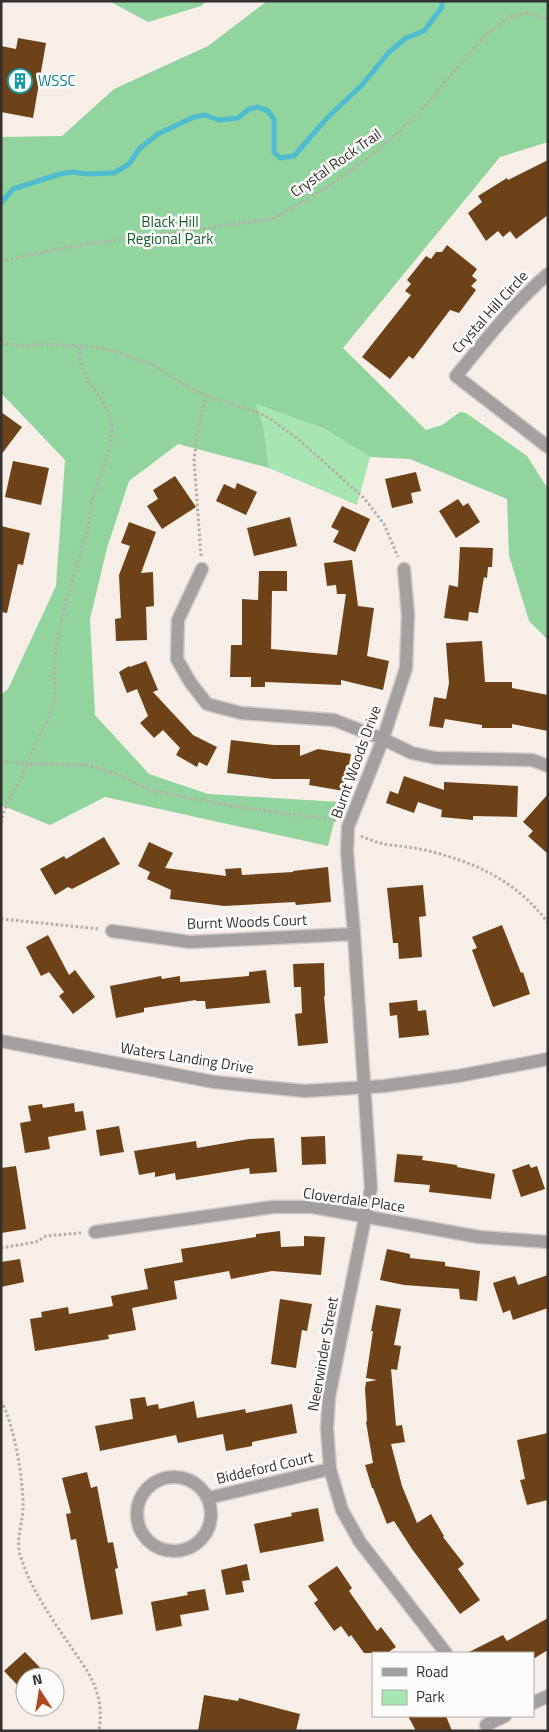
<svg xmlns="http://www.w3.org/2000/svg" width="549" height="1732" font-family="'Titillium Web',sans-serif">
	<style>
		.green { fill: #a7e5b1 }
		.forest { fill: #91d49d }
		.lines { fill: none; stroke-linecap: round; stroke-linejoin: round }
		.stream { stroke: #4fbcd0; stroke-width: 5 }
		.building { fill: #6d4218 }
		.minor-casing { stroke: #d3ccc6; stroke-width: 15 }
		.tertiary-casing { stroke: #d3ccc6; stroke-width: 15 }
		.path { stroke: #b5afa9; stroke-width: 3; stroke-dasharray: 2.5 2.5; stroke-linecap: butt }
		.minor { stroke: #a5a0a0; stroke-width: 12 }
		.tertiary { stroke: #a5a0a0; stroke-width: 12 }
		.labels { text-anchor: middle; stroke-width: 5; stroke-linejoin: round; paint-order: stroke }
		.culture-label { font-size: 15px; fill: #0d838f; stroke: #fefcfb; text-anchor: start }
		.street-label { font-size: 15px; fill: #34312e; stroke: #fefcfb }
		.park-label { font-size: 15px; fill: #165e2c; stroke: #fefcfb }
	</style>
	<rect width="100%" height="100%" fill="#f6eee7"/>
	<!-- green -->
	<path class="green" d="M256,404L325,429L370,457L357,505L269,468L263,425Z"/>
	<!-- forest -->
	<path class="forest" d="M109,1H207L201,6L148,22Z
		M267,1H548V142L500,157L343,348L426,430L442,425L460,412L466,413L527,456L548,489V640L529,621L509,555L507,499L410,459L370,457L325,429L256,404L263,425L269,468L178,444L129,481L107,548L90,619L95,715L149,774L208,794L339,802L328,846L105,797L50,825L1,805V695L8,689L56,586L65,460L1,393V137L62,136L114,89L208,46Z"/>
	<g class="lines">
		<!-- stream -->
		<path class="stream" d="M1,203L13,189L60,174L73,172L87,174L114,173L129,164L140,148L158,134L194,117L205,115L219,120L238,118L249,109L258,107L268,111L274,119V152L280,158L294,156L327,118L362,85L389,52L406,38L424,31L442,7V1"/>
	</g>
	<!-- building -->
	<path class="building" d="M18,38L46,43L33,118L1,112V46L16,49Z
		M548,160V215L516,239L510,231L503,237L498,231L486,241L468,213L482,202L478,196L507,178L508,180Z
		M447,245L477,269L472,276L477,280L471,286L476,290L459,313L450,310L413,359L409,356L390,379L362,357L411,295L405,291L411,284L407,280L426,256L431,259L436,252H442Z
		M1,412L22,427L1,455Z
		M13,461L49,468L41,505L5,497Z
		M416,472L421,491L411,493L413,503L392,508L385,479Z
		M175,476L196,507L162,529L147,506L158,499L153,490Z
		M237,483L257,492L246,515L216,501L224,484L235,489Z
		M458,499L463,506L468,503L480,522L456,538L439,511Z
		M342,506L370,519L355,552L333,542L339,531L331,527Z
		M290,517L297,546L254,556L247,528Z
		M129,522L156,532L141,573L153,572L154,606L146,607L147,640L116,641L115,619L121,618L119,575L130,546L121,543Z
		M1,526L30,533L23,565L18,564L7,613L1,612Z
		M460,547L493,548L492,567H488L487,578L484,577L478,613L469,612L468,621L444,618L449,585L458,587Z
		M352,560L358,606L374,608L367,656L389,661L383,690L341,680V685L265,682V687H251V677H230L231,645H242V599L258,600L259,571H287V591H272L271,649L337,655L346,594H337L336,585L327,586L324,563Z
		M482,641L485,682H512V688L548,695V731L512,724V728H482V725L445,719L443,728L429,726L434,697L446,699L449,683L446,643Z
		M146,661L158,690L153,692L193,735L217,747L207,766L199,762L197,767L176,755L180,748L163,730L154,738L140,723L148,716L137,689L127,693L119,672L129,666L130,667Z
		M231,740L274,745H300V756L318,749L351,754L344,791L309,785L310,779H273L227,773Z
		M404,776L444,790V782L518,786L517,817L473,816V820L441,817L442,810L418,802L414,813L386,803L390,791L398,794Z
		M548,794V854L528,836L533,831L523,822Z
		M104,837L120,864L72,889L68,887L55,895L40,869L64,856L66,859Z
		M149,842L173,853L165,868L226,876L225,869L241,868L242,875L293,872V871L328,867L331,902L296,905L295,902L224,906L170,899L171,890L147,879L150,872L138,866Z
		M423,885L426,916L419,917L422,957L399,959L398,943H393L387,888Z
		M502,925L521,973L523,972L530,994L493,1007L472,950L477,948L472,937Z
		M48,935L69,975L75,970L95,997L73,1014L59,996L64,992L49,972L41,976L26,947Z
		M324,963L325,996H324L328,1043L298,1046L295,1014L302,1013L301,987H294L293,964Z
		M266,970L270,1003L206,1009L205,1001H196V1000L144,1008V1012L116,1018L110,986L161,976L162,979L180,976V982L249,976V972Z
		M417,1000L418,1011L426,1010L429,1035L399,1038L397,1015L390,1016L389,1003Z
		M74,1103L75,1112L83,1111L86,1130L48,1137L50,1149L25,1153L20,1123L31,1121L28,1106L42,1104L43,1108Z
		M119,1126L124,1152L100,1156L96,1130Z
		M325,1136L326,1164L302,1165L301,1137Z
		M274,1138L277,1172L250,1174L249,1168L176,1180L175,1173L155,1177V1172L139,1175L134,1151L196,1141L197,1148L249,1139Z
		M397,1154L423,1156L422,1160L457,1165V1167L495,1174L491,1199L429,1192L430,1185L394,1182Z
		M529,1164L531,1168L537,1166L545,1189L521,1197L512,1170Z
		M16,1166L26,1229L1,1233V1168Z
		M280,1231L281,1247L304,1246V1236L325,1237L321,1275L272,1271L231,1279L229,1271L174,1281L177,1299L132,1308L136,1330L108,1335L109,1339L35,1351L30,1319L42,1317L41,1312L68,1307L69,1314L113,1306L111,1296L148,1289L144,1269L183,1262L181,1249L256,1237V1234Z
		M387,1249L410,1254V1258L445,1262V1266L480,1271L477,1301L460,1299L459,1289L404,1285L380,1280Z
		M20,1259L24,1282L1,1287V1262Z
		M548,1275V1308L513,1320L510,1310L503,1313L493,1283L515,1276L518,1285Z
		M280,1299L312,1304L307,1331L302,1330L296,1368L271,1364Z
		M376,1305L401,1309L394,1345L401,1346L397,1370L391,1369L396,1426L402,1425L405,1442L391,1444L402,1486L417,1523L431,1514L444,1536L443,1537L464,1564L458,1569L480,1600L460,1614L412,1549L394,1521L387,1524L373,1488H372L365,1465L373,1463L366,1422L367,1421L365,1389L366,1382L377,1380L366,1378L373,1331H371Z
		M145,1397L147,1406L158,1404L159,1409L194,1401L197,1418L245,1409L246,1413L292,1404L297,1433L252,1442V1446L226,1451L223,1434L178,1443L176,1435L100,1451L95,1426L133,1419L130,1399Z
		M548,1433V1500L527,1505L520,1480L525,1479L517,1440Z
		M87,1472L91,1488L97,1486L108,1543L113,1542L118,1568L115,1569L123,1614L91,1620L76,1539L71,1540L66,1514L71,1513L62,1478Z
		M318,1508L324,1541L260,1553L254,1524L292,1516L291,1513Z
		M247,1564L250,1580L242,1581L244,1592L226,1595L221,1570Z
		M337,1566L352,1588L349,1591L377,1631L381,1627L396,1647L387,1653H364L351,1635L349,1637L341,1626L334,1631L314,1603L318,1600L308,1586Z
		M205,1589L209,1610L180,1615L182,1626L156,1631L151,1602L188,1595L187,1592Z
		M548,1618V1650L533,1659V1653H467L503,1635L507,1641Z
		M25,1652L49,1677H25V1693L4,1671Z
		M204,1695L238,1701L239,1698L300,1714L296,1731H198Z
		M408,1716H446L452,1731H416Z"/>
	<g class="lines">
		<defs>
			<path id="minor" d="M548,274C513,304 485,341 456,376L548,447
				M202,569L178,620L177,659L190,682L207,704L241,713L334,720L383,739L412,753L436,758L532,760L548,766
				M404,569L408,615L406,668L383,739L348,827L347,852L354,934L371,1188L329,1397L327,1428L330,1469L342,1510L360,1542L446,1653
				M112,931L190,942L354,934
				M95,1232L273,1207H313L479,1237L548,1242
				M137 1514a37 37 0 1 1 74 0a37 37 0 1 1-74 0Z
				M208,1498L330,1469
				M533,1703L548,1696
				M486,1725L505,1716"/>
			<path id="tertiary" d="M1,1041L214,1082L305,1091L384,1086L458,1076L548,1059"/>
		</defs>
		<!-- minor casing -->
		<use href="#minor" class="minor-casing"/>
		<!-- tertiary casing -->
		<use href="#tertiary" class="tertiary-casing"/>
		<!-- path -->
		<path class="path" d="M1,261L67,247L272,219L318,193L369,157L394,136L418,114L483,37L496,27L510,17L518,14L527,13L548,19
			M1,343L25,346L47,344L62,345L94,347L110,350L155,366L184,385L206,396L259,413L272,420L298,439L364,498L384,524L398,557
			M201,556L194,460L198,430L206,396
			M1,761L26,764L86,765L120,775L136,784L154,791L226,805L337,821
			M1,823C4,805 13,794 21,779C25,770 28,760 32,751C39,737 47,724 52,710C57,696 53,682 54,668C55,652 58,635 62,619C68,590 79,561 87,532C90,521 90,509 93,498C98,479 107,460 111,440C119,399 75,387 80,347
			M361,836C368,839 376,842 383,844C397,846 411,847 425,850C475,862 517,881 548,923
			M1,919L100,929
			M1,1248L36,1242L46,1236L81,1233
			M1,1401C14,1423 24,1483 23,1509C22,1526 15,1541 21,1558C31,1589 50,1616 69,1644C79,1659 92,1675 97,1693C101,1705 101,1718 99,1731"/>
		<!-- minor -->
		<use href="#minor" class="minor"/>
		<!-- tertiary -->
		<use href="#tertiary" class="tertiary"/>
	</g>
	<!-- icons -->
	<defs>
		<symbol id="building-ring" viewBox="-11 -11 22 22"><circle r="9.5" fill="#fefcfb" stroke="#0f9aa8" stroke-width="1.5"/><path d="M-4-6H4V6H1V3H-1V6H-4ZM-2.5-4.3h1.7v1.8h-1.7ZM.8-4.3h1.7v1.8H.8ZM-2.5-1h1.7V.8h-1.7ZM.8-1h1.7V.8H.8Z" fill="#0f9aa8"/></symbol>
	</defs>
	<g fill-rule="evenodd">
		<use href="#building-ring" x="6" y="67" width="28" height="28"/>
	</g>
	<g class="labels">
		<!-- culture labels -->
		<g class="culture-label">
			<text x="38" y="86">WSSC</text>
		</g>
		<!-- street labels -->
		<g class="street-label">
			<text transform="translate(336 163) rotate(-35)" y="5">Crystal Rock Trail</text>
			<text transform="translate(490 312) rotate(-48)" y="5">Crystal Hill Circle</text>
			<text transform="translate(356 762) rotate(-70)" y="5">Burnt Woods Drive</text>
			<text transform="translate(247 922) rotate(-2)" y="5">Burnt Woods Court</text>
			<text transform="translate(187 1058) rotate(9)" y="5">Waters Landing Drive</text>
			<text transform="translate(354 1200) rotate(8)" y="5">Cloverdale Place</text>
			<text transform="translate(323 1354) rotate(-80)" y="5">Neerwinder Street</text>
			<text transform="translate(265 1468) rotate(-13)" y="5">Biddeford Court</text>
		</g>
		<!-- park labels -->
		<g class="park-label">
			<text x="170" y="227">Black Hill<tspan x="170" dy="17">Regional Park</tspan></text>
		</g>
	</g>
	<!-- border -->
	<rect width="549" height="1732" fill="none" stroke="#34312e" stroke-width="5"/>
	<!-- legend -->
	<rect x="372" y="1652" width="162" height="65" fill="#fefcfb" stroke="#adaba9"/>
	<rect x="382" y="1668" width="25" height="8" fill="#a5a0a0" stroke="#adaba9"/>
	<text x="416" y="1677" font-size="15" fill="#34312e">Road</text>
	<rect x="382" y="1690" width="25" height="15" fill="#a7e5b1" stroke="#adaba9"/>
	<text x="416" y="1702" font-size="15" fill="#34312e">Park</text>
	<!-- north arrow -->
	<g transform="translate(40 1692) rotate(348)"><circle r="24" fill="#fefcfb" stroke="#adaba9"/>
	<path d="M0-4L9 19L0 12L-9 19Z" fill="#af491f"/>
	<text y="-8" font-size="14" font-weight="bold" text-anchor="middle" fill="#34312e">N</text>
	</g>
</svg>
